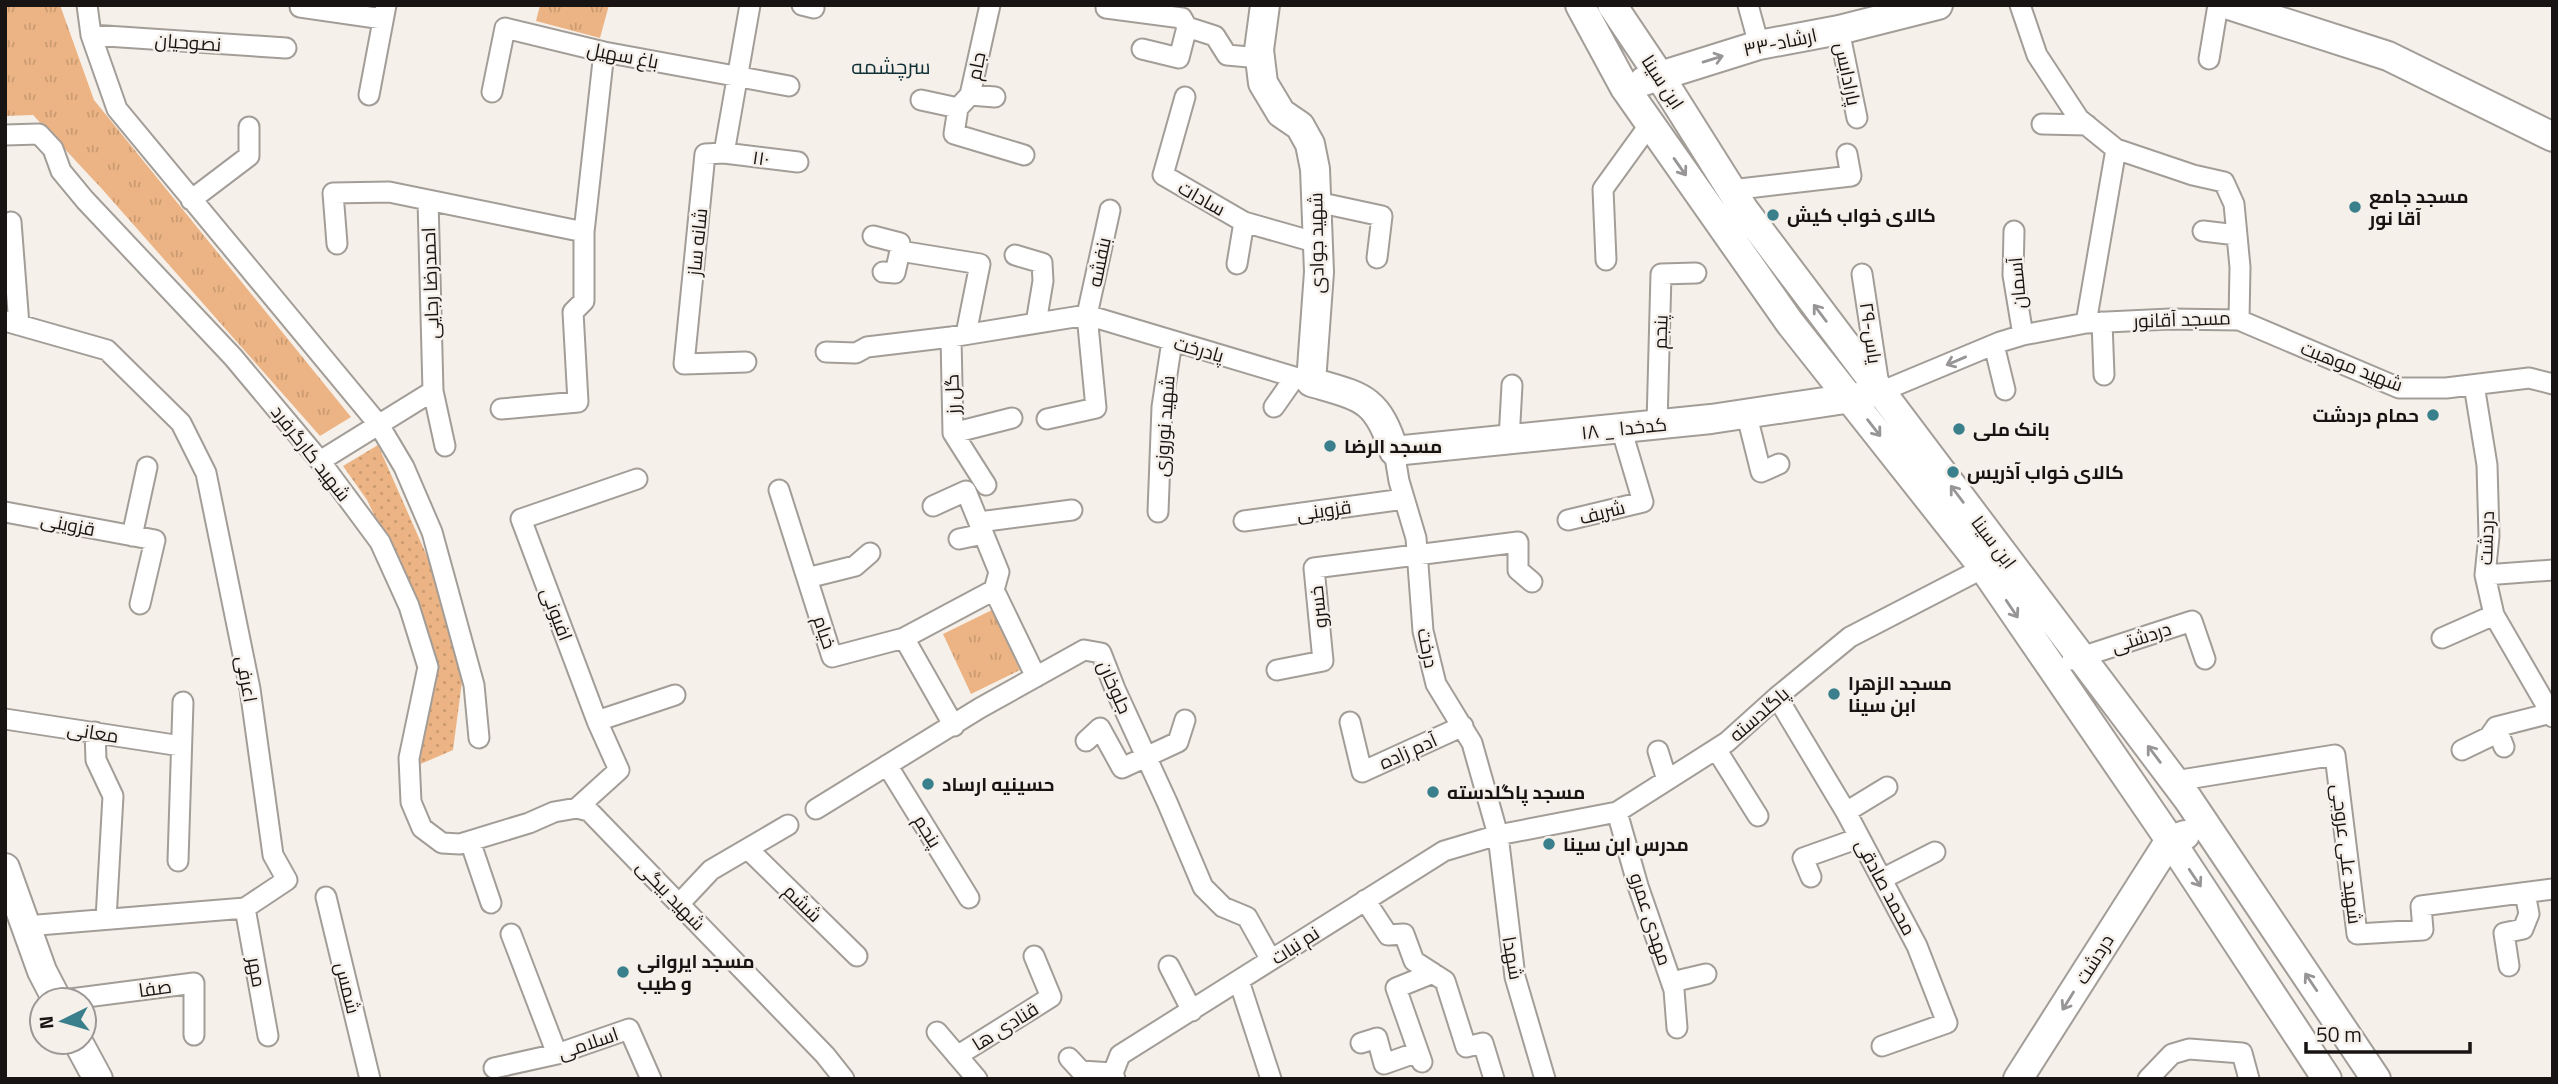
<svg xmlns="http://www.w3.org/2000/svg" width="2558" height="1084" font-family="'Titillium Web',Cairo,sans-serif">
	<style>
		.grass { fill: url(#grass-dots) }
		.park { fill: url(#park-tufts) }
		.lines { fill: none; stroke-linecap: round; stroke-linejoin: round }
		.street-casing { stroke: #a39d98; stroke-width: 23 }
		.secondary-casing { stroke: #a39d98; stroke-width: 32 }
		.street { stroke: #fff; stroke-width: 19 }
		.secondary { stroke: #fff; stroke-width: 28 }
		.oneway { stroke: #979595 }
		.poi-dot { fill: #3a7f8c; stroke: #f6f0eb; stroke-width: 2.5 }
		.labels { text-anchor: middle; stroke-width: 5; stroke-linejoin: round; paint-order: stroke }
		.street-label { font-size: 19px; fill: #171413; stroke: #f6f0eb }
		.poi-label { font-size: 19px; font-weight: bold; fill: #171413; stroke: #f6f0eb; text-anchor: start }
		.neighbourhood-label { font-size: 21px; fill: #0f3037; stroke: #f6f0eb }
	</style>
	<defs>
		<pattern id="grass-dots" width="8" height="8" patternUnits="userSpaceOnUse" patternTransform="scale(1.75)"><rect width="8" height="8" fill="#ecb484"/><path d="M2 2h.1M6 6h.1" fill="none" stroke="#ca9a71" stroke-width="1.8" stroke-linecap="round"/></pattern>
		<pattern id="park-tufts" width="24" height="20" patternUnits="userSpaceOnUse" patternTransform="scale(1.75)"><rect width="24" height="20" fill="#ecb484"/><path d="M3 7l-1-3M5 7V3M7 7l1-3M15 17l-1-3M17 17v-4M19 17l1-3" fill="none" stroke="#ca9a71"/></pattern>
	</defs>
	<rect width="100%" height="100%" fill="#f6f0eb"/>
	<!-- grass -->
	<path class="grass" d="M378,445L434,572L463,674L453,750L416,766L436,660L412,593L367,500L343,466Z"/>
	<!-- park -->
	<path class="park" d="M5,5H60L94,100L351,417L320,436L102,189L33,115L5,116Z
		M540,5H609L600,38L536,21Z
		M992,610L1020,670L971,694L943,634Z"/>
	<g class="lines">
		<defs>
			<path id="street" d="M87,5L91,35L117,109L379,425L404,467L432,532L474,685L479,738
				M802,5L814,8
				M990,5L970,95L958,108L954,134L1024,155
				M1748,5L1759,45
				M2020,5L2037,55L2079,119L2116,149L2193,175L2224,182L2234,204L2240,267L2239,320
				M300,7L383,19
				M1106,8L1182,18L1187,27L1215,36L1227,55L1260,58
				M1839,30L1857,118
				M91,35L286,48
				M1142,49L1179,58L1187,27
				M2209,59L2218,5
				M492,92L505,28L604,52L789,86
				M369,95L386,5
				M970,95L995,97
				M1185,97L1163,175L1244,222L1318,243
				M921,100L958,108
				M2042,124L2087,125
				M5,135L39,134L53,149L61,171L85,200L233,357L320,461L380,542L409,606L428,667L409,758L411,802L422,828L442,843L460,844L529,823L554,812L577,808L589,811L825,1055L844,1079
				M724,153L798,162
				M1731,190L1851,176L1847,154
				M191,200L249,156V127
				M1317,202L1382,216L1377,258
				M11,222L19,325
				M2014,231L2013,275L2023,335
				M2203,231L2237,235
				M873,236L900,243V251L980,264L966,334
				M337,244L333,193L389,192L584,232
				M1015,255L1042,263L1043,281L1036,323
				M1606,260L1603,189L1650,124
				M1237,264L1244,222
				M883,272L895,273L900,251
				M1862,274L1880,392L2000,342L2023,335L2086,323L2170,319L2239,320L2399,388H2446L2529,378L2553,384
				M5,321L107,350L181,423L206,473L250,689L273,855L287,880L245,908L26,926
				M2102,322L2104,375
				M2086,323L2116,149
				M951,337L953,433L986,485
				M1994,345L2005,390
				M826,352L856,353L867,347L951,337L1087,315L1311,382
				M746,362L684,364L705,154L724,153L750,5
				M2474,385L2487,465L2489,536L2485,575L2494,615L2553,717
				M433,391L445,446
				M1274,407L1295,377
				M501,409L578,402L573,312L584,301V232L604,52
				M1746,412L1761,472L1779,464
				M1047,419L1096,408L1087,315L1110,210
				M1657,424L1661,274L1696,273
				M953,433L1012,418
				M1509,440L1512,385
				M1394,451L1399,481L1416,538L1423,631L1436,684L1472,743L1498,835L1515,977L1545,1079
				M320,461L433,391L428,200
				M779,490L832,657L904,638L994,590L1036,677
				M933,506L966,491L999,572L994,590
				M5,512L155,540L140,604
				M1158,512L1162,407L1172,341
				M1568,520L1643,502L1621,428
				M1244,521L1404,499
				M979,522L1072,510
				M132,536L147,467
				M959,539L983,534
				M2485,575L2553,570
				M807,578L855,566L870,553
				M904,638L954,726
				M2442,638L2494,615
				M2072,660L2192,621L2205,659
				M1277,670L1323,661L1314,568L1518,542V570L1532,582
				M1777,697L1846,812L1917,946L1947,1023L1882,1046
				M5,719L181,746
				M597,721L675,695
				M1350,722L1362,772L1463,726
				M2496,727L2504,747
				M95,732L96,760L113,796L106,919
				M1086,741L1100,728L1122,768L1178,742L1185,720
				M1716,749L1758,816
				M2462,750L2489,737L2496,727L2551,713
				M1658,751L1667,780
				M887,765L969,898
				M2175,781L2335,755L2357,934L2423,930L2421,906L2553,889
				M577,808L619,770L597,721L521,519L637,479
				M816,809L980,708L1084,650L1101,653L1115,689L1167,802L1203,887L1223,907L1247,917L1271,960
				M1617,812L1638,886L1674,990L1677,1028
				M1846,812L1887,787
				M470,841L491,903
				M749,850L857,956
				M178,861L183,702
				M1811,877L1803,858L1859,838
				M1882,879L1935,852
				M326,897L370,1079
				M1365,900L1388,935L1404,934L1414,961L1445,981L1466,1047L1483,1043L1494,1079
				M679,904L711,870L788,825
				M245,908L268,1036
				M511,934L557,1054
				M1169,966L1192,1011
				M2509,966L2504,933L2523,929L2529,914L2525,893
				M1239,981L1271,1079
				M1672,982L1706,974
				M63,1000L194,983V1035
				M937,1032L977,1079
				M1361,1043L1377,1038L1384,1064L1418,1052
				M957,1056L1051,997L1034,956
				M1069,1058L1081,1071L1113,1073
				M1422,1062L1396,988L1433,973
				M494,1068L557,1054L629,1029L651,1079
				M1115,1079L1113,1073L1120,1055L1444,851L1498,835L1617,812L1727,742L1777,697L1850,637L1993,563
				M2148,1079L2172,1054L2189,1049L2242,1053L2249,1079"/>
			<path id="secondary" d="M1265,5L1259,50L1263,83L1281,113L1300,126L1310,144L1315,169L1319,272L1311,382C1362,397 1377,397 1394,451L1711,419L1865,396
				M1580,5L1625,88L1790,323L1983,567L2170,840L2327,1079
				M1612,5L1659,75L1744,210L2188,799L2376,1079
				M2229,5L2388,56L2553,137
				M1644,81L1759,45L1839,30L1938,5
				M5,868L42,971L57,1000
				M78,1042L98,1079
				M2018,1079L2170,840L2185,835"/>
		</defs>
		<!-- street casing -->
		<use href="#street" class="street-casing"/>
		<!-- secondary casing -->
		<use href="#secondary" class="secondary-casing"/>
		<!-- street -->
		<use href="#street" class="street"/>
		<!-- secondary -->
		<use href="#secondary" class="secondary"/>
	</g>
	<!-- one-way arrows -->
	<defs><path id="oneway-shaft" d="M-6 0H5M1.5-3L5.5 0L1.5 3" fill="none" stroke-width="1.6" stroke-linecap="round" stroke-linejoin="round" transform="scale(1.75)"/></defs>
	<g class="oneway">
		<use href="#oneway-shaft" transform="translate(1713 59) rotate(-17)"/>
		<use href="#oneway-shaft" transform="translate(1680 167) rotate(55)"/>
		<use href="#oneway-shaft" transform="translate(1820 313) rotate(-127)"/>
		<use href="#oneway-shaft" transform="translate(1956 361) rotate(157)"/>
		<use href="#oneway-shaft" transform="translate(1874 428) rotate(52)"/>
		<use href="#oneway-shaft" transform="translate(1957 494) rotate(-127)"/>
		<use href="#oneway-shaft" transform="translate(2012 609) rotate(56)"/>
		<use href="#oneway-shaft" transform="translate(2154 754) rotate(-127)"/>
		<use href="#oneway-shaft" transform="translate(2195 878) rotate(56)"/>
		<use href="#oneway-shaft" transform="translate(2311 982) rotate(-124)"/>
		<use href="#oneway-shaft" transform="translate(2068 1001) rotate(122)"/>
	</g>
	<!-- markers -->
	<g class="poi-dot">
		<circle cx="2355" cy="207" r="7"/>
		<circle cx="1773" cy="215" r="7"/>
		<circle cx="2433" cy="415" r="7"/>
		<circle cx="1959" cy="429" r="7"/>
		<circle cx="1330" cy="446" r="7"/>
		<circle cx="1953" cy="472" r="7"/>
		<circle cx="1834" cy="694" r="7"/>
		<circle cx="928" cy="784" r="7"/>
		<circle cx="1433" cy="792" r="7"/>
		<circle cx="1549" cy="844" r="7"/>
		<circle cx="623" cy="972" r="7"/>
	</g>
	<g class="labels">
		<!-- street labels -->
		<g class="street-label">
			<text transform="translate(188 42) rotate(4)" y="7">نصوحیان</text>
			<text transform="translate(1780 42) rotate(-12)" y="7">۳۳-ارشاد</text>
			<text transform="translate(623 55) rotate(11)" y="7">باغ سهیل</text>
			<text transform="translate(976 66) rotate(-78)" y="7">جام</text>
			<text transform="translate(1848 74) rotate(78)" y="7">پارادایس</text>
			<text transform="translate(1663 82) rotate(57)" y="7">ابن سینا</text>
			<text transform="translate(761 158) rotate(8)" y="7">۱۱۰</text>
			<text transform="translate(1202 198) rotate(30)" y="7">سادات</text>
			<text transform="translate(697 242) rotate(-84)" y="7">شانه ساز</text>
			<text transform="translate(1316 243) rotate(-91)" y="7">شهید جوادی</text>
			<text transform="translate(1099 262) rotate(-78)" y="7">بنفشه</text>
			<text transform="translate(430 283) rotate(-92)" y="7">احمدرضا رجایی</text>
			<text transform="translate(2017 283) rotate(-95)" y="7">آسمان</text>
			<text transform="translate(2182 319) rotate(-2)" y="7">مسجد آقانور</text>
			<text transform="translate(1660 332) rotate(-88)" y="7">پنجم</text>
			<text transform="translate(1871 333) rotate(82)" y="7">۲۹-یاس</text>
			<text transform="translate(1199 349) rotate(16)" y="7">پادرخت</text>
			<text transform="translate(2352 366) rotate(21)" y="7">شهید موهبت</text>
			<text transform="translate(952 394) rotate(-92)" y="7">گل رز</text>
			<text transform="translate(1164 426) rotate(-86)" y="7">شهید نوروزی</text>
			<text transform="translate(1624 428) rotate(-6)" y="7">۱۸ _ کدخدا</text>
			<text transform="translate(311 453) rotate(52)" y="7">شهید کارگرفرد</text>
			<text transform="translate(1324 510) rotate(-8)" y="7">قزوینی</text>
			<text transform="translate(1602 512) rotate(-14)" y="7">شریف</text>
			<text transform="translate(68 524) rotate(11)" y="7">قزوینی</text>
			<text transform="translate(2486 538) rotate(-88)" y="7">دردشت</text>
			<text transform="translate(1994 542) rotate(53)" y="7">ابن سینا</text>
			<text transform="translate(1318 607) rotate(-96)" y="7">خسرو</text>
			<text transform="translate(557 614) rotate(69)" y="7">افیونی</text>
			<text transform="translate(825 632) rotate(71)" y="7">خیام</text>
			<text transform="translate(2141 637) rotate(-18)" y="7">دردشتی</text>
			<text transform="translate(1428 648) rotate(79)" y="7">درخت</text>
			<text transform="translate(247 679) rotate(80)" y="7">اعرفی</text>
			<text transform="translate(1115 687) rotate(66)" y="7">جلوخان</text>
			<text transform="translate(1759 714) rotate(-41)" y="7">پاگلدسته</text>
			<text transform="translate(93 732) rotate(9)" y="7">معانی</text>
			<text transform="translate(1408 751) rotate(-24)" y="7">آدم زاده</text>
			<text transform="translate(928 831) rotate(58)" y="7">پنجم</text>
			<text transform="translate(2347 854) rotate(83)" y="7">شهید علی عروجی</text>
			<text transform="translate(1886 887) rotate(62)" y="7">محمد صادقی</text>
			<text transform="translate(671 895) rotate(46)" y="7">شهید بیگی</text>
			<text transform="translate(803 903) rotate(44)" y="7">ششم</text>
			<text transform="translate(1651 919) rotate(72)" y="7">مهدی عمرو</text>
			<text transform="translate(1295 945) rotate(-33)" y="7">نم نبات</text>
			<text transform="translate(1513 958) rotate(80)" y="7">شهدا</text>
			<text transform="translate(2094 959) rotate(-58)" y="7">دردشت</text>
			<text transform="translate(257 972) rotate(80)" y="7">مهر</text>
			<text transform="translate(155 988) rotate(-8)" y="7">صفا</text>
			<text transform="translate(348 988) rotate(76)" y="7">شمس</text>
			<text transform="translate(1005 1026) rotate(-32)" y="7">قنادی ها</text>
			<text transform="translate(588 1043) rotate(-19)" y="7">اسلامی</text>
		</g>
		<!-- poi labels -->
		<g class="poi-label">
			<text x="2369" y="203">مسجد جامع<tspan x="2369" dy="22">آقا نور</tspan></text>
			<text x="1787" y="222">کالای خواب کیش</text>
			<text x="2419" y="422" text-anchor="end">حمام دردشت</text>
			<text x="1973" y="436">بانک ملی</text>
			<text x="1344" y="453">مسجد الرضا</text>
			<text x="1967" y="479">کالای خواب آذریس</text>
			<text x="1848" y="690">مسجد الزهرا<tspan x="1848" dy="22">ابن سینا</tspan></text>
			<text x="942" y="791">حسینیه ارساد</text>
			<text x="1447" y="799">مسجد پاگلدسته</text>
			<text x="1563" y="851">مدرس ابن سینا</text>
			<text x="637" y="968">مسجد ایروانی<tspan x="637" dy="22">و طیب</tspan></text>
		</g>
		<!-- neighbourhood labels -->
		<g class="neighbourhood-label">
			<text x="891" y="74">سرچشمه</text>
		</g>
	</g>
	<!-- border -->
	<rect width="2558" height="1084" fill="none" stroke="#171413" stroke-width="14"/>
	<!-- north arrow -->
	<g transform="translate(63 1021) rotate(265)"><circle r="33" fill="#f6f0eb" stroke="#9d9895" stroke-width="2"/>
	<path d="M0-5L12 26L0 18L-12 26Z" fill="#3a7f8c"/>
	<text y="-10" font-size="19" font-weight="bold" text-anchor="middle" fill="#171413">N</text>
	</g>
	<!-- scale -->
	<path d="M2306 1042v10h164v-10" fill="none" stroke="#171413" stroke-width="3.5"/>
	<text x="2316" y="1042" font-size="21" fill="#171413" stroke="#f6f0eb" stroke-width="5" paint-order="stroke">50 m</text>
</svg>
